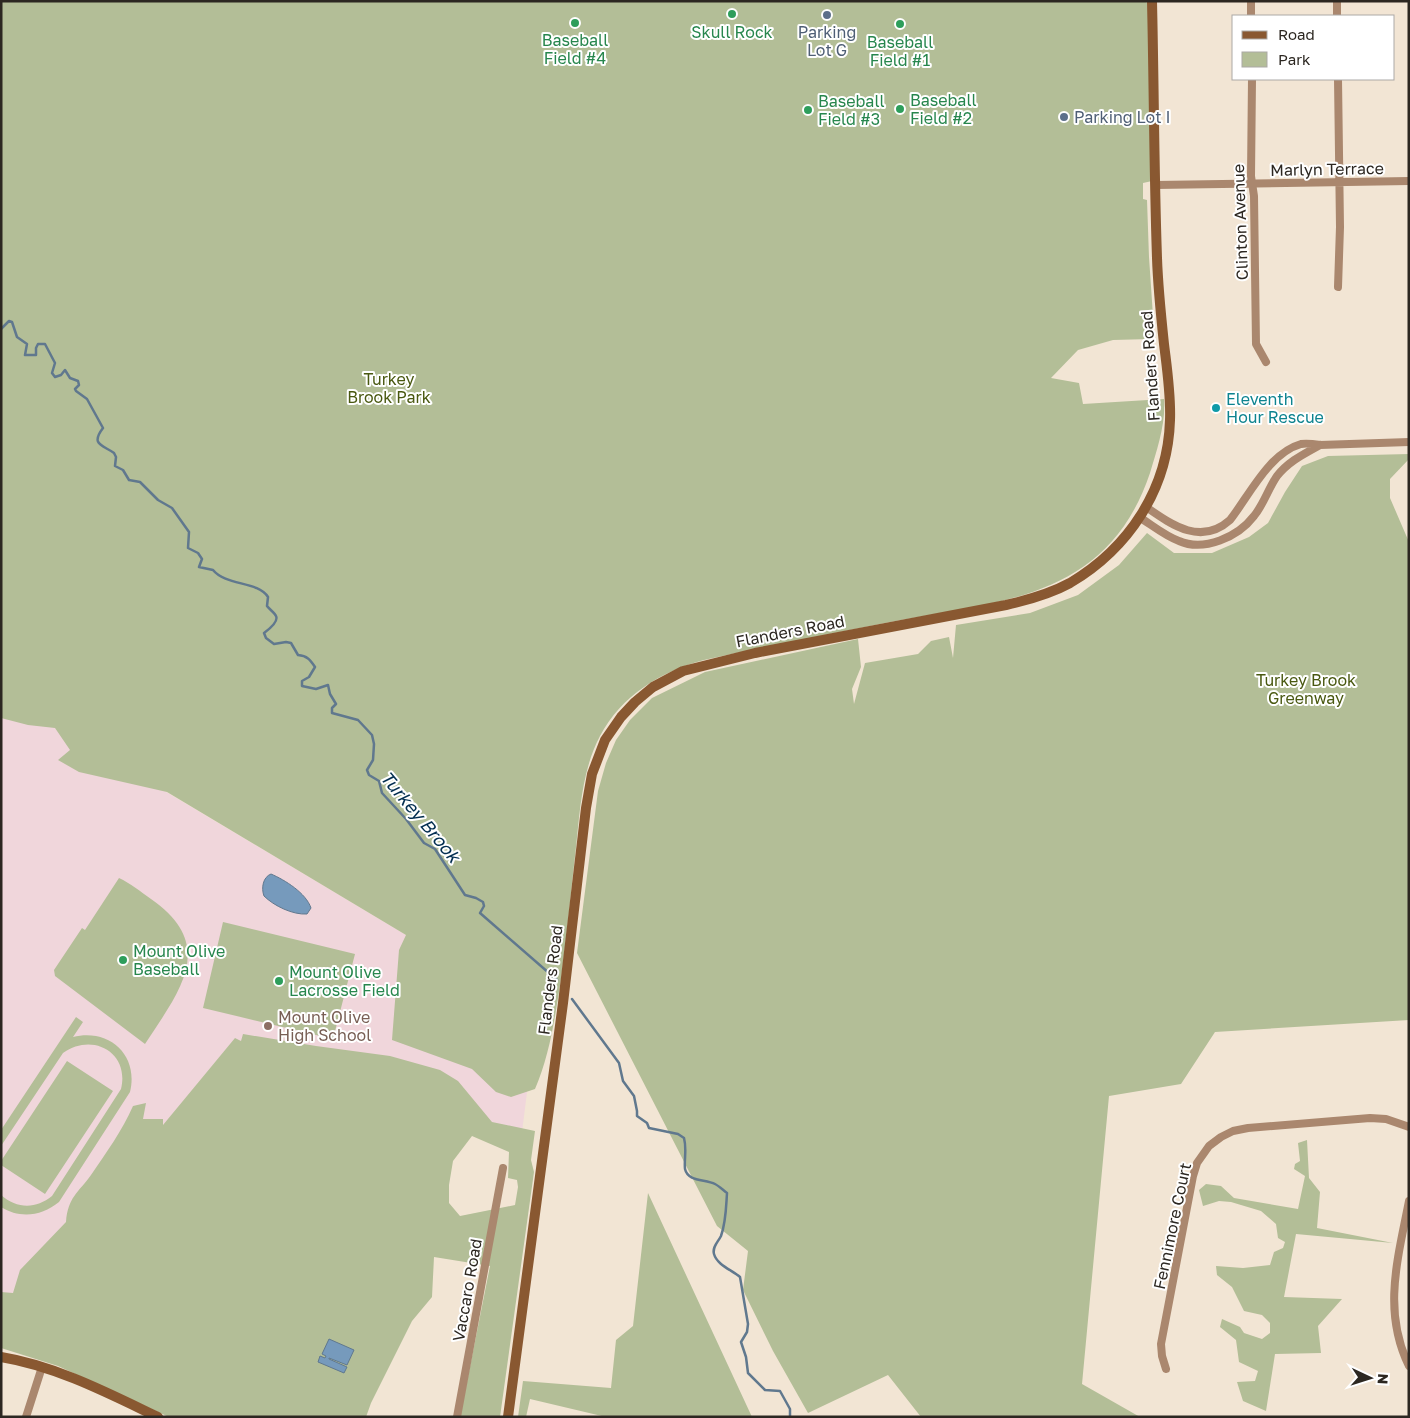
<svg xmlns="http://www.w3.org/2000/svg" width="1410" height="1418" font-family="'Golos Text',sans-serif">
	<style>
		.education { fill: #f0d6db }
		.green { fill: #b3be97; fill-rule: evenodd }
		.water { fill: #769abc; stroke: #60788e }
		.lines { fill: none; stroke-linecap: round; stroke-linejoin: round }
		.stream { stroke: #60788e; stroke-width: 2.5 }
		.street { stroke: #aa876e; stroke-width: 8 }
		.secondary { stroke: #895831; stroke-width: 10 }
		.leisure-dot { fill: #2e9e5b; stroke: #fff; stroke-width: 2 }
		.service-dot { fill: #5c6f8a; stroke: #fff; stroke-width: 2 }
		.culture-dot { fill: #0f9aa8; stroke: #fff; stroke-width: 2 }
		.education-dot { fill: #8d6e63; stroke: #fff; stroke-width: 2 }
		.labels { text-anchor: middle; stroke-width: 4; stroke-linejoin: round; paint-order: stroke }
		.leisure-label { font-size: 16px; fill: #27864d; stroke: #fff; text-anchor: start }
		.service-label { font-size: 16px; fill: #4e5e75; stroke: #fff }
		.street-label { font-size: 16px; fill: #2c2721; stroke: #fff }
		.park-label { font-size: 16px; fill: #495810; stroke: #fff }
		.culture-label { font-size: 16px; fill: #0d838f; stroke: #fff; text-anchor: start }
		.education-label { font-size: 16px; fill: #785e54; stroke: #fff; text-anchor: start }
		.water-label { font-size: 18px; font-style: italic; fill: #032e50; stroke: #fff }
	</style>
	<rect width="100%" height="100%" fill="#f2e5d4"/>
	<!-- education -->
	<path class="education" d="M1,712L47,714L69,734L537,1013L520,1148L235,1039L1,1320Z"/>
	<!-- green -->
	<path class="green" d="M1,1H1144L1148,3L1152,181L1143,183V199L1147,200L1149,257L1153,316L1151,339L1113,340L1078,350L1051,378L1079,383L1083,404L1164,399C1166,423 1157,450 1150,473C1107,601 998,601 885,623C825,635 764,647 704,660C661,671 621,696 600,736C582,770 580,810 576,847C571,891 567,935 561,979C555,1017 550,1054 535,1089L511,1097L496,1092L472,1069L392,1040L399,950L406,935L167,792L79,772L58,760L70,750L55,728L28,725L1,718Z
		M1409,454V459L1390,479V498L1409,542V1020L1215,1032L1181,1084L1109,1096L1082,1384L1140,1417H921L888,1375L808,1413L773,1351L743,1290L748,1251L717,1226L577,953L598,791L606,763L616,740L630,720L652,698L705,672L858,639L861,667L852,689L854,704L865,663L918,654L931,641L949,637L953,658L956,625L1030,613L1078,595L1119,565L1147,533L1174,553H1212L1249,537L1268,523L1285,492L1302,466L1328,456Z
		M119,878C130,883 141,892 151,899C219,946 178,993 145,1044L55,976L54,970L82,928L85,930Z
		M223,922L355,954L333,1039L203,1008Z
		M76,1017L83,1022L73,1037C109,1028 139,1055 130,1092L59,1202C42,1216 20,1219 1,1207V1195C17,1209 36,1209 52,1196L121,1089C130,1052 92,1032 63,1053L1,1146V1130Z
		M243,1034L316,1046L390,1056L440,1070L458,1081L492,1122L535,1131L531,1160L534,1172L500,1417H460L490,1266L434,1257L432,1297L412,1321L371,1403L366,1417H169L58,1366L1,1348V1292L13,1293L20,1270L66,1222C68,1197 78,1193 91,1175C106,1153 122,1131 133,1106L146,1103L143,1119H163V1125L235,1038L241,1041ZM472,1136L509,1152L508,1178L517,1180L518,1187L515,1205L460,1216L449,1203V1185L453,1161Z
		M67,1061L113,1091L45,1194L1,1165V1161Z
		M1307,1140L1309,1178L1320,1192L1317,1228L1393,1243L1296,1234L1284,1297L1342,1299L1318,1326L1321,1353L1275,1354L1266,1411L1243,1401L1237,1382L1255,1381L1258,1371L1239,1362L1236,1340L1220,1327L1222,1319L1240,1327L1244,1333L1262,1339L1270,1333V1323L1262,1315L1244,1311L1232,1287L1217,1275L1216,1266L1243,1268L1270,1265L1274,1252L1283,1248L1285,1242L1278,1238L1276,1224L1261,1211L1231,1202L1219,1201L1203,1206L1199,1190L1206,1184L1221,1186L1234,1198L1298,1209L1305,1176L1294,1169L1295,1164L1300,1161L1298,1143Z
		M648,1193L752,1417H606L530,1399L526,1417H518L523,1381L611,1388L616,1340L633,1326Z"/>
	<!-- water -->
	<path class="water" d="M271,874C285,880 306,893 311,908L307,914C293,915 274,906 264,896C261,888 263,877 271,874Z
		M329,1339L354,1350L347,1365L329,1358V1359L347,1367L344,1373L318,1362L320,1356L325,1358L326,1356L322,1354Z"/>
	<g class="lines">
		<!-- stream -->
		<path class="stream" d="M1,329L9,321L12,322L17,337L27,344L25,355H36V348L38,344H45L55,363L52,373L55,377L61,375L65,370L70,378L78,381L79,385L75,389L76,391L87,399L103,428C90,445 103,445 114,453L116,457L115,466L123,470L129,480L140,482L158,500L172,508L189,532L188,548L198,553L202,559L199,567L213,570C226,586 258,581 268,597L267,606C269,609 275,613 276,616C279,622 268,630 264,633L266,638L274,644L286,642L291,643L298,655C307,656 310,659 315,667L309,677L302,681V686L316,689L328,685L330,694L336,704L332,708V713L358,720L372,735L374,744L373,760L367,770L369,775L379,781L382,793L406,819L424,843L435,849L465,895L476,898L483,902L484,906L480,913L557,980
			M572,999L619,1063L623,1081L634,1096L637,1111V1116L647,1123L649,1128L678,1134L684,1138C687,1149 684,1159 685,1169C688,1182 705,1179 715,1184C719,1186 723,1190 727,1193C726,1208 726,1222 721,1236C718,1242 712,1247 714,1254C717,1265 732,1270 740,1277L748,1324L747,1332L741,1342L746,1357L748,1373L765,1390L780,1391L790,1409V1417"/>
		<!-- street -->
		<path class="street" d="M1251,1V16
			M1337,1V16
			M1252,79L1251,176L1254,196L1256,344L1266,362
			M1338,79L1340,227L1338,287
			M1156,185L1409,181
			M1146,507C1172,525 1201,546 1230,520C1249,496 1269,453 1301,444C1307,443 1314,444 1320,445L1409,442
			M1139,517C1152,525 1165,536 1179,541C1204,552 1238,537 1254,516C1264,504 1268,489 1277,476C1289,461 1304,454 1320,445
			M1409,1201C1398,1258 1382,1311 1409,1366
			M1166,1369L1162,1356L1161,1344L1193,1176L1197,1163L1209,1146L1221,1137L1233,1131L1248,1128L1370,1118L1386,1119L1409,1127
			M26,1417L42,1367
			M457,1417L503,1168"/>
		<!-- secondary -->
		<path class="secondary" d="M1,1357C56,1366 108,1393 158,1417
			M508,1417L563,1003L586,808L592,774L605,740L621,717L635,702L653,687L683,671L755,653L1006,605C1028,600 1050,594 1070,583C1129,548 1168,489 1170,420C1171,395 1167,369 1164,344C1161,316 1158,287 1157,258C1154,172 1154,87 1152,1"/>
	</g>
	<!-- markers -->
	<g class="leisure-dot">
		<circle cx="732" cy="14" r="5"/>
		<circle cx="575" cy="23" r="5"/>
		<circle cx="900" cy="24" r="5"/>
		<circle cx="900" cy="109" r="5"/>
		<circle cx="808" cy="110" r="5"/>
		<circle cx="123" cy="960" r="5"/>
		<circle cx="279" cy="981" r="5"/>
	</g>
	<g class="service-dot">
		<circle cx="827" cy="15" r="5"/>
		<circle cx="1064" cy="117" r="5"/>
	</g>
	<circle class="culture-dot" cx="1216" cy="408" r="5"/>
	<circle class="education-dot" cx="268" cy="1026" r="5"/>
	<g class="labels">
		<!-- leisure labels -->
		<g class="leisure-label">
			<text x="732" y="38" text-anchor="middle">Skull Rock</text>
			<text x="575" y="46" text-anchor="middle">Baseball<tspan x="575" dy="18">Field #4</tspan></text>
			<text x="900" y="48" text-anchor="middle">Baseball<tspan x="900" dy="18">Field #1</tspan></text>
			<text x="910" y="106">Baseball<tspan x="910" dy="18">Field #2</tspan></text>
			<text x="818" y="107">Baseball<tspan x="818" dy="18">Field #3</tspan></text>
			<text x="133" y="957">Mount Olive<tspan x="133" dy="18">Baseball</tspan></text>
			<text x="289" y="978">Mount Olive<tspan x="289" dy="18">Lacrosse Field</tspan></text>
		</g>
		<!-- service labels -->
		<g class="service-label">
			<text x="827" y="38">Parking<tspan x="827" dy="18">Lot G</tspan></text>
			<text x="1074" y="123" text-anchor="start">Parking Lot I</text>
		</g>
		<!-- street labels -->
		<g class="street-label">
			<text transform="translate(1327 169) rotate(-1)" y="6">Marlyn Terrace</text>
			<text transform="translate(1240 222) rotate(-92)" y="6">Clinton Avenue</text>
			<text transform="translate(1150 366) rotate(-94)" y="6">Flanders Road</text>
			<text transform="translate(790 631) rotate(-11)" y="6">Flanders Road</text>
			<text transform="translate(550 980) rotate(-83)" y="6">Flanders Road</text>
			<text transform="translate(1172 1226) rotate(-78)" y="6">Fennimore Court</text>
			<text transform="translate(467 1290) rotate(-80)" y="6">Vaccaro Road</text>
		</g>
		<!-- park labels -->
		<g class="park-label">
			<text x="389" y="385">Turkey<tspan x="389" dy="18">Brook Park</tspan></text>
			<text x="1306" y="686">Turkey Brook<tspan x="1306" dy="18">Greenway</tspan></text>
		</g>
		<!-- culture labels -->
		<g class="culture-label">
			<text x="1226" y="405">Eleventh<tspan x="1226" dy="18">Hour Rescue</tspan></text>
		</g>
		<!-- education labels -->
		<g class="education-label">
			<text x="278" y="1023">Mount Olive<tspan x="278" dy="18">High School</tspan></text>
		</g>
		<!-- water labels -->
		<g class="water-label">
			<text transform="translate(420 817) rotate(50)" y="6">Turkey Brook</text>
		</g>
	</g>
	<!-- border -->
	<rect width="1410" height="1418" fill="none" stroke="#2c2721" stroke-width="5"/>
	<!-- legend -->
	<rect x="1232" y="15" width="162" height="65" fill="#ffffff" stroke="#aba9a6"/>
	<rect x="1242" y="31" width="25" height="8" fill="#895831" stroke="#aba9a6"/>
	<text x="1278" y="40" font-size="15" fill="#2c2721">Road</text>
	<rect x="1242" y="52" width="25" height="15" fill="#b3be97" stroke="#aba9a6"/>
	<text x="1278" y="65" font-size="15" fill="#2c2721">Park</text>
	<!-- north arrow -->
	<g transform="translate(1370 1378) rotate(94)" stroke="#ffffff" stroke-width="4" paint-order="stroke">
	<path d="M0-4L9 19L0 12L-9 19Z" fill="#2c2721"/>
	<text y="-8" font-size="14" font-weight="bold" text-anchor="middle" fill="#2c2721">N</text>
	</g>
</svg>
